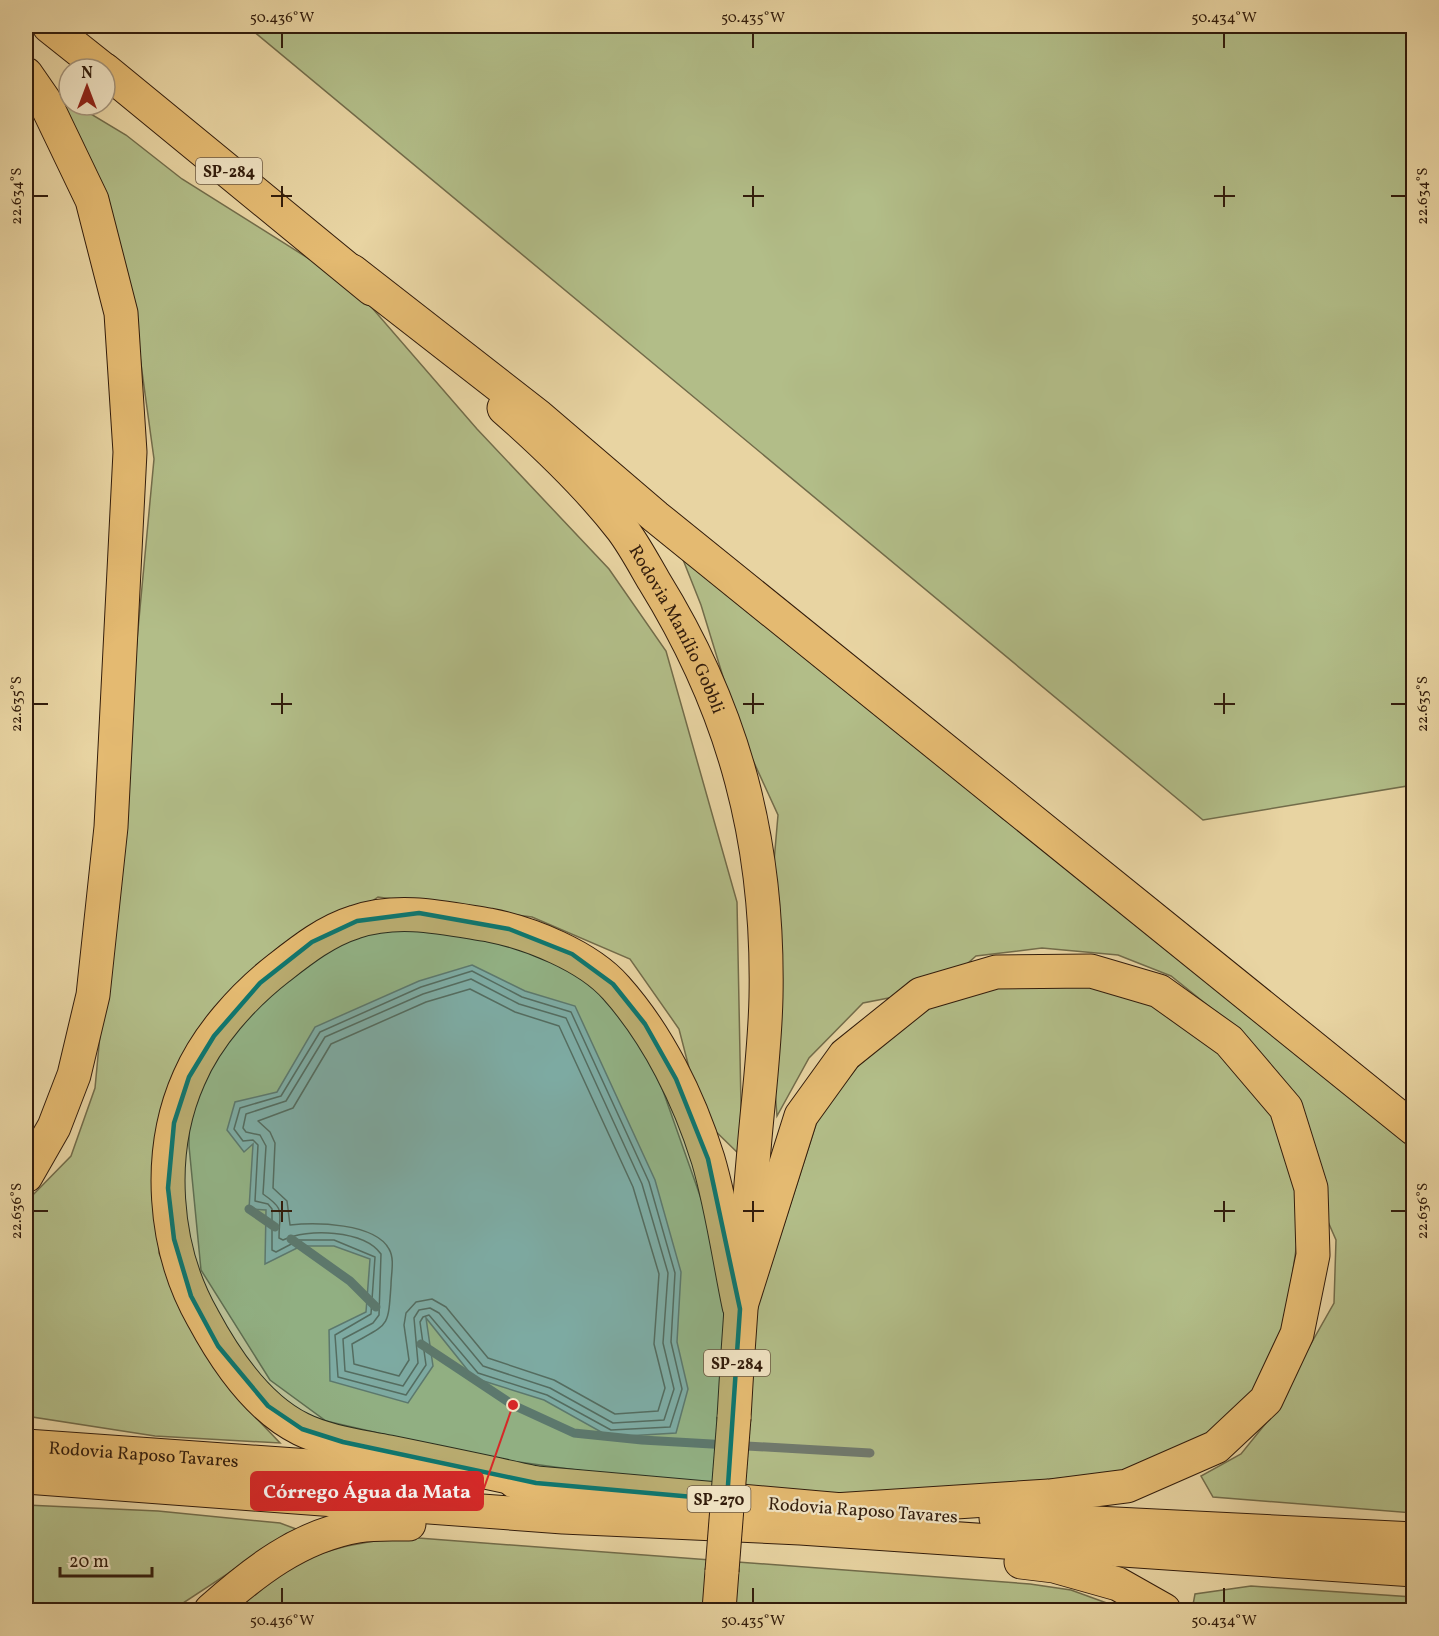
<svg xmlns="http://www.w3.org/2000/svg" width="1439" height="1636" font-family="Vollkorn,serif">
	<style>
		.green { fill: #b2bd88; stroke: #726c4a; stroke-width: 1.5 }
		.water { fill: #99b7af; stroke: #70796d; stroke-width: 1.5 }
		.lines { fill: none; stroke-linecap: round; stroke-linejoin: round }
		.shore { stroke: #666a5d; stroke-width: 1.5 }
		.stream { stroke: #70796d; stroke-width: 9 }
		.major-casing { stroke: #321c0b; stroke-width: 35 }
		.highway-casing { stroke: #321c0b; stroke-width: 35 }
		.major { stroke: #e4ba71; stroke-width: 33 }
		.highway { stroke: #e4ba71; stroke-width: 33 }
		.major-bridge-casing { stroke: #321c0b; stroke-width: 35; stroke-linecap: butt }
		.major-bridge { stroke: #e4ba71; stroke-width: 33 }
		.marked { fill: #0f766e; fill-opacity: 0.2; stroke: #0f766e; stroke-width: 4.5; stroke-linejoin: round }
		.ticks { fill: none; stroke: #321c0b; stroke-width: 2 }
		.labels { text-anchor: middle; stroke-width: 4.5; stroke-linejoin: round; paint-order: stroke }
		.shield { fill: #f0e3c3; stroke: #6b5842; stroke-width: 1.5 }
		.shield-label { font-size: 16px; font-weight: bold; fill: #321c0b }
		.street-label { font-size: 18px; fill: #321c0b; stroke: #f0e3c3 }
		.leader { fill: none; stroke: #d62828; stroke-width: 2 }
		.callout-dot { fill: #d62828; stroke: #f0e3c3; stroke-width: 2 }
		.callout { fill: #d62828; stroke: #d62828; stroke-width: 2 }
		.callout-label { font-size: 20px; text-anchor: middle; font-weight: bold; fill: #fff }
		.neatline { fill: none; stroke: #321c0b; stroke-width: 2 }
		.ticks-label { font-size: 15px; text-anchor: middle; fill: #321c0b }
	</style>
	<rect width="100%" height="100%" fill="#e8d4a2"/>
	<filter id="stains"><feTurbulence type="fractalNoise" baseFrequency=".00333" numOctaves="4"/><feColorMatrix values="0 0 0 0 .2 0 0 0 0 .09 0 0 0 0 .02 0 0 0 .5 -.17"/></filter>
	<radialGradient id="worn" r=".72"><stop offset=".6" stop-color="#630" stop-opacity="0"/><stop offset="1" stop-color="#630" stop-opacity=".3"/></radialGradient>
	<!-- green -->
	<path class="green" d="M247,26H1413V785L1203,820Z
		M53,91L69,101V105H76L126,135L182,179L354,287L477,429L609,569L666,651L737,902L742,1157L702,1118L679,1029L630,959L532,917L378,897L314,942L401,929H509L613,984L662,1088L740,1309L711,1498L627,1477L482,1457L326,1421L270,1380L201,1270L189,1146V1077L160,1126L159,1253L195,1334L241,1402L280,1443L155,1436L26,1416V1202L71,1156L95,1088L154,459L137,335Z
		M678,547L895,726L1003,819L1113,886L1413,1129V1513L1213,1497L1201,1476L1241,1454L1266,1423L1334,1303L1336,1240L1307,1174L1285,1325L1239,1426L1169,1467L792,1506L743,1489L736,1374L818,1118L902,1009L1047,972L1231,1024L1171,976L1118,955L1042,948L976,956L940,988L863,1003L809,1058L777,1116L765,967L778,815L740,732L701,605Z
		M26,1505L158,1511L280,1523L296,1529L183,1603L180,1610H26Z
		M405,1537L1030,1584L1071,1590L1126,1610H233C249,1598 264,1584 281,1573C318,1548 363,1542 405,1537Z
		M1251,1586L1413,1597V1610H1192L1195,1594Z"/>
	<!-- water -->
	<path class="water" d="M472,965L525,991L575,1006L655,1180L681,1272L677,1342L688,1389L676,1433L610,1437L544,1400L474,1378L426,1318L433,1366L408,1403L330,1381L329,1330L366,1312L370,1259L334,1246H301L265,1264L266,1210L249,1209L253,1144L244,1152L227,1130L235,1102L277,1092L315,1027L419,981Z"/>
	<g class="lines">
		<!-- shore -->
		<path class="shore" d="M472,971L522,997L571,1012L649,1182L675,1273L671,1342L682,1389L670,1427L611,1430L547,1395L478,1373L429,1315L423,1317L420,1322L426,1365L406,1395L338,1377L335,1335L371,1314L375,1257L334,1240H299L276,1252L272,1250V1209L268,1204L255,1201L258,1145L253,1140L243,1141L234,1129L240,1108L281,1096L320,1032L421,987Z
			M471,979L519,1004L566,1018L642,1184L668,1273L663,1343L674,1389L664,1420L613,1423L550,1388L483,1366L439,1313L430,1308L419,1310L414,1318L418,1363L403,1386L345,1371L343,1339L373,1323L379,1315L381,1254C364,1230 307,1228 283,1240L279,1238C279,1211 286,1210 263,1194L266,1146L260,1135L246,1132L243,1128L246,1114L286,1101L325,1037L423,994Z
			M470,989L515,1012L559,1026L633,1187L659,1274L654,1344L665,1388L658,1411L615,1414L554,1380L488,1358L446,1307L432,1299L416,1302L406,1313L404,1325L409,1360L399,1376L354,1364L352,1344C389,1323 388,1329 391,1285C391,1274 395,1259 389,1249C375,1223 315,1222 290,1225L287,1201L273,1188L275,1143L270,1132L258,1121L293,1108L331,1044L426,1002Z"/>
		<!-- stream -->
		<path class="stream" d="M249,1209L275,1227
			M291,1239L350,1281L376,1307
			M421,1344L513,1405L574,1433L642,1440L870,1453
			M903,1608L904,1610"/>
		<defs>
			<g id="major">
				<path d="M49,26L103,69"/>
				<path d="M105,70L372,289"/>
				<path id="s1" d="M504,408C546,445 588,485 622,529C634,545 644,564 654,581C735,712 769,843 766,997C765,1048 758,1100 754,1150C746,1239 739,1328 734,1418"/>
				<path d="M719,1610L722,1571"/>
			</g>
			<g id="highway">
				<path d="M26,74L44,100L92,200L121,313L130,452L111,827L93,995L74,1075L54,1127L26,1176"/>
				<path d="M352,271L538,416L656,517L1414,1129"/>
				<path d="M740,1309L801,1116L845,1055L921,994L996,972L1091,971L1159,991L1229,1041L1286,1108L1311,1188L1313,1255L1297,1334L1266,1400L1216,1447L1127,1486L1049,1496L834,1510"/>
				<path id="s2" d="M26,1446L409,1473"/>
				<path d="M26,1477L563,1517L800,1528L1414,1570"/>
				<path d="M514,1481L854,1511"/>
				<path d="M536,1483C487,1472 438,1462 389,1452C360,1446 327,1442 301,1429C258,1408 225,1359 203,1318C163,1248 156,1152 189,1078C207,1036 243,996 279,968C302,950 326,931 355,922C399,907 445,918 489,925C530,933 588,956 616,988C658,1035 689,1098 708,1159C722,1206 729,1258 739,1306"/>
				<path d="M996,1518L1414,1539"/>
				<path d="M1021,1562L1054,1566L1118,1584L1164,1610"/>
				<path d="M211,1610C254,1572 299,1536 358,1526C374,1523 392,1524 409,1524"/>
			</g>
		</defs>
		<!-- major casing -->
		<use href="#major" class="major-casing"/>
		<!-- highway casing -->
		<use href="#highway" class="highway-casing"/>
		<!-- major -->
		<use href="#major" class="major"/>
		<!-- highway -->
		<use href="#highway" class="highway"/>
		<defs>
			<path id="major-bridge" d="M722,1571L734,1418"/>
		</defs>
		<!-- major-bridge casing -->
		<use href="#major-bridge" class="major-bridge-casing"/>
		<!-- major-bridge -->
		<use href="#major-bridge" class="major-bridge"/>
	</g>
	<!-- marked area -->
	<path class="marked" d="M419,913L509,929L572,954L613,984L645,1024L676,1079L708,1159L740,1309L727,1500L536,1483L343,1442L302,1429L268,1406L218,1346L191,1296L174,1239L168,1188L174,1123L189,1077L214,1036L260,983L312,942L357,921Z"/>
	<!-- ticks -->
	<path class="ticks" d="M282,33V48M753,33V48M1224,33V48M282,186V207M753,186V207M1224,186V207M33,196H48M271,196H292M743,196H764M1214,196H1235M1391,196H1406M282,693V714M753,693V714M1224,693V714M33,704H48M271,704H292M743,704H764M1214,704H1235M1391,704H1406M282,1201V1222M753,1201V1222M1224,1201V1222M33,1211H48M271,1211H292M743,1211H764M1214,1211H1235M1391,1211H1406M282,1588V1603M753,1588V1603M1224,1588V1603"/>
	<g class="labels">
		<!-- shield labels -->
		<g class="shield">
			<rect x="196" y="158" width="66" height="26" rx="4.5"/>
			<rect x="704" y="1350" width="66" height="26" rx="4.5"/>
			<rect x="687.5" y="1486" width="63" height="26" rx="4.5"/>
		</g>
		<g class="shield-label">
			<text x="229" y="177">SP-284</text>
			<text x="737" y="1369">SP-284</text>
			<text x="719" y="1505">SP-270</text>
		</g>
		<!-- street labels -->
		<g class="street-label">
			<text dy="6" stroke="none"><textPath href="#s1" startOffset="284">Rodovia Manílio Gobbli</textPath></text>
			<text dy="6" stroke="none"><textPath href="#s2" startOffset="118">Rodovia Raposo Tavares</textPath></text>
			<text transform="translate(863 1510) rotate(4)" y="6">Rodovia Raposo Tavares</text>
		</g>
	</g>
	<!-- callouts -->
	<path class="leader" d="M513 1405L483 1491"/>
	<circle class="callout-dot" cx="513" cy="1405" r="6"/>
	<rect class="callout" x="251" y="1472" width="232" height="38" rx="6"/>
	<g class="callout-label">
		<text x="367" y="1498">Córrego Água da Mata</text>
	</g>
	<!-- margin -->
	<rect width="1439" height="1636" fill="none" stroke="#e8d4a2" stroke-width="66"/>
	<!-- north arrow -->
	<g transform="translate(87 87)"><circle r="28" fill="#f0e3c3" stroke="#a49379" stroke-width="1.5"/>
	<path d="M0-4.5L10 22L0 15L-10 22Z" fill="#8f2418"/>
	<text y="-9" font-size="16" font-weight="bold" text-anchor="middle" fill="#321c0b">N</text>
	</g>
	<!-- scale -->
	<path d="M60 1567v9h92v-9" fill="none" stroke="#321c0b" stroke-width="3"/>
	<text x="69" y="1567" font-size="18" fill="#321c0b" stroke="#f0e3c3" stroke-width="4.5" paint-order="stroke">20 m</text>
	<rect x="33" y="33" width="1373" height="1570" class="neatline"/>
	<g class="ticks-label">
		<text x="282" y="22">50.436°W</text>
		<text x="753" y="22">50.435°W</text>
		<text x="1224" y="22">50.434°W</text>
		<text transform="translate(16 196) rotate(-90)" y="5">22.634°S</text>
		<text transform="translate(1422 196) rotate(-90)" y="5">22.634°S</text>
		<text transform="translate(16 704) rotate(-90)" y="5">22.635°S</text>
		<text transform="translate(1422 704) rotate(-90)" y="5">22.635°S</text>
		<text transform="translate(16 1211) rotate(-90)" y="5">22.636°S</text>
		<text transform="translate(1422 1211) rotate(-90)" y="5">22.636°S</text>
		<text x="282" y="1625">50.436°W</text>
		<text x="753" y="1625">50.435°W</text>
		<text x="1224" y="1625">50.434°W</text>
	</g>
	<rect width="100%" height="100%" filter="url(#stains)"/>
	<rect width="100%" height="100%" fill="url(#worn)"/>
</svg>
